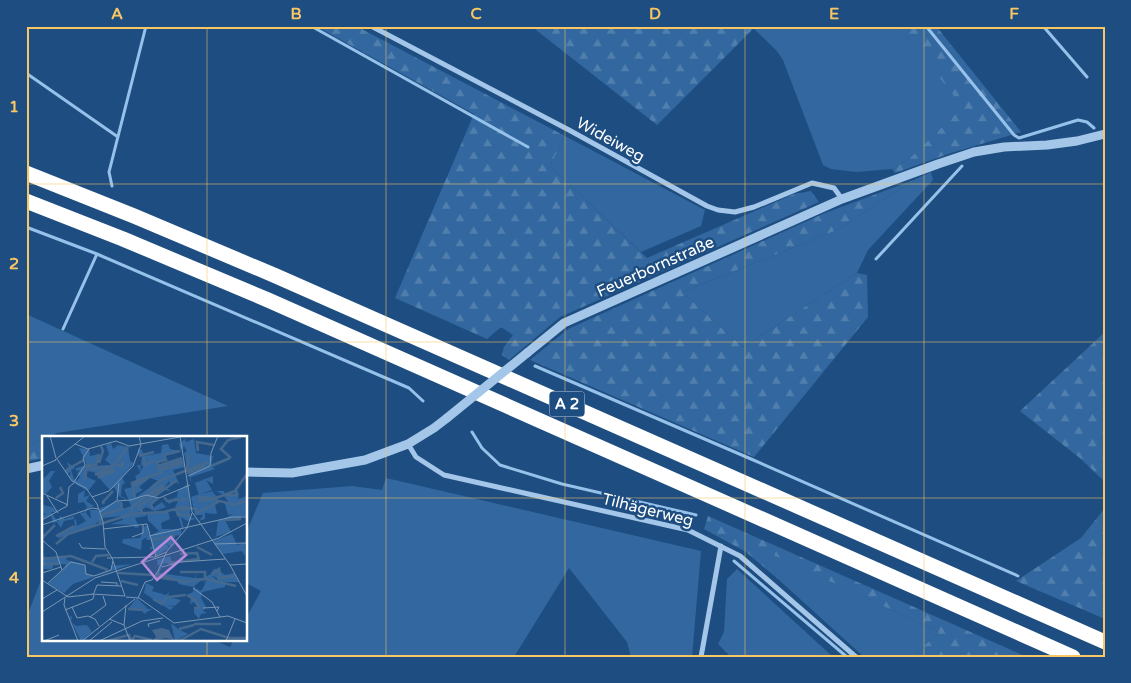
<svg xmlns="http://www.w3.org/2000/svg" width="1131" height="683" font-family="'Varela Round',sans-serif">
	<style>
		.grass { fill: #32689f }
		.forest { fill: url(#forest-firs) }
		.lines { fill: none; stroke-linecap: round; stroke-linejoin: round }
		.stream { stroke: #96c1ea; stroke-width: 3 }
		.minor { stroke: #a3c6e9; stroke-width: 5 }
		.tertiary { stroke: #a3c6e9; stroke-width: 9 }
		.motorway { stroke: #fff; stroke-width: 15 }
		.tertiary-bridge { stroke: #a3c6e9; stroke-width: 9 }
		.grid { fill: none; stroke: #f8c662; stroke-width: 1; stroke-opacity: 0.55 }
		.labels { text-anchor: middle; stroke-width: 5; stroke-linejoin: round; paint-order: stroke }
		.shield { fill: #1e4e81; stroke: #bccad9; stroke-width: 1 }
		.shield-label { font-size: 15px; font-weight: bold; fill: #fff }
		.street-label { font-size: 16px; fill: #fff; stroke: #1e4e81 }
		.inset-river { fill: none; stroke: #45698e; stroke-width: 2.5 }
		.inset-road { fill: none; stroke: #7895b3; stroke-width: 1 }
		.view { fill: #b68bdc; fill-opacity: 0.15; stroke: #b68bdc; stroke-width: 2.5 }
		.inset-edge { fill: none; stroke: #fff; stroke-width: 2.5 }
		.neatline { fill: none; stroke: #f8c662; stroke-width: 2 }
		.grid-label { font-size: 16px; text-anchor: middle; font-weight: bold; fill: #f8c662 }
	</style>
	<defs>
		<pattern id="forest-firs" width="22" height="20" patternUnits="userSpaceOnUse" patternTransform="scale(1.25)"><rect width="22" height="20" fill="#32689f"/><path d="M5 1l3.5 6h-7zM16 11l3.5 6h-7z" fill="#517fad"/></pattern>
	</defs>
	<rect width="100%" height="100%" fill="#1e4e81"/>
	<!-- grass -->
	<path class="grass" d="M751,26H898L964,107L910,158L892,169L856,172L831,169L823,165L783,60L776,50Z
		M565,136L705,210L701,226L641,252L550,166Z
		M931,172L933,180L868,250L857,273L743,347L682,292L837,230L914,180Z
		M26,314L228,406L57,433L49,437H44V439L26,447Z
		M386,478L701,551L692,657H631L627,642L569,568L514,657H26V619L44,572V639H211L230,647L234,639H246V618L261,591L246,583V533L263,493L352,486L382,490Z
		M764,550L939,632L912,657H864L778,579Z
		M737,569L833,657H731L718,644L724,632L727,579Z"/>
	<!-- forest -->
	<path class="forest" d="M316,26H356L565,136L550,166L647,258L794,194L811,191L819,202L560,317L509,360L502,355L504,347L513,335L501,327L487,339L395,298L474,114Z
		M531,26H751L753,29L657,125Z
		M898,26H936L1021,132L951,153L895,173L892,169L910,158L963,107Z
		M914,180L837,230L682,292L743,347L857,273L867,275L868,317L754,457L530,360L568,329L825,213Z
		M1105,332V482L1081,459L1020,411Z
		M44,439V458L26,462V447Z
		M1105,508V619L1016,581L1081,538Z
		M708,516L1027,657H912L939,632L765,551L778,579L746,552L704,529Z"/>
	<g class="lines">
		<!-- stream -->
		<path class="stream" d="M311,26L528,147
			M926,26L1014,135L1019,138L1078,120L1087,122L1094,128
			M1043,26L1087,77
			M26,73L118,137
			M112,186L109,172L146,26
			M26,227L97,254L409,388L423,401
			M876,259L962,166
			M63,329L97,254
			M535,366L751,459L1018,576
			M472,432L482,448L500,465L562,484L696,515
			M734,561L847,657"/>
		<!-- minor -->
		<path class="minor" d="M371,26L569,130L707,206L718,210L735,212L754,207L812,183L834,188L842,199
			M408,444L416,457L444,475L688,530L740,556L856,657
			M701,657L721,546"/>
		<!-- tertiary -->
		<path class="tertiary" d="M527,353L564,323L842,199L938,164L974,152L1004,147L1047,145L1077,141L1105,134
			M26,469L44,465
			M246,472L292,473L365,460L408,444L434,428L447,418"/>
		<!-- motorway -->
		<path class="motorway" d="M26,173L134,216L276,276L1105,642
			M26,201L123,239L268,300L1073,657"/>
		<!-- tertiary-bridge -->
		<path class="tertiary-bridge" d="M447,418L527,353"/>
	</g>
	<!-- grid -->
	<path class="grid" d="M207,26V437M386,26V657M565,26V657M745,26V657M924,26V657M26,184H1105M26,342H1105M26,498H44M246,498H1105M207,639V657"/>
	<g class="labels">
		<!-- shield labels -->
		<rect class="shield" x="549.5" y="391.5" width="35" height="25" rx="4"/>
		<g class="shield-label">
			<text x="567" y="409">A 2</text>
		</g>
		<!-- street labels -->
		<g class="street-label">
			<text transform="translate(611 139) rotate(29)" y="6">Wideiweg</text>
			<text transform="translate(655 266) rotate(-24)" y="6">Feuerbornstraße</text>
			<text transform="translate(648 509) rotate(14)" y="6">Tilhägerweg</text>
		</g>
	</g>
	<!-- overview -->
	<g transform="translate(42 436)">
		<rect width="205" height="205" fill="#1e4e81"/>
		<path d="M143,3L144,6L152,3L154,17L171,20L169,30L173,33L149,41V47L142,17L145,15L142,10L139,15L137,8ZM69,7L71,13L76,9L86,11L88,25L92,27L80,42L83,47L80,49L79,60L84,63V64L77,60L72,51L68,54L52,36L44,35L45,41L54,45L46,55L35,49L27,41L29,36L25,38L23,34L27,32L25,26L33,32L29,34L32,43L35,45L38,41L35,38L38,34L34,35V32L45,29L37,12L47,13L48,20L57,18L54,29L46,30L69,29L63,24L67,18L64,9ZM126,8L128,13L138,15L123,19L124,24L115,27L116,29L140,22L143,31L131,34L137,48L134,46L128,49L127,45L123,51L129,55L122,54L112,60L115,62L109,68L111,72L120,66L124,71L113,75L104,71L97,76L126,75L128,83L119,87L120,93H139V99L130,100L132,109L129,111L124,107L127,112L114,120L111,113H107L110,110L109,104H104L105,101L100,104L99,114L80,107L81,103L98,102L102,91L106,89L107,100L117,95L106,84L105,77L104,80L93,82L97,91L93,92L92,89L69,88L81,84L80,80L60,82L57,73L75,65L79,66L80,73L89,70L82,53L91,51L90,47L95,45L93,40L97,38L102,29H99L98,36L95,29H99L100,20L96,19V13L100,14L102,20L119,17L120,9ZM108,42L117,45L93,62L92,59L101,54L97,51ZM9,35H13L7,45L10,51L4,58L0,57V39L2,42ZM171,40V48L164,44L170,54L158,58L168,57L174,62L175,66L168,69L173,68L175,78L163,77V83L157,85L161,79H153L149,61L157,59L153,47ZM146,48L148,72L133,71L138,62L127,68L125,65L135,61L136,55ZM194,52L197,58L196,63L205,60L202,65L205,64V80H199V84L183,85L192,78L186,79L183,68L187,67L182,60L195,59ZM43,54L42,61L48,59L44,65L52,70L45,73L44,77L49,83L48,74H56L60,82L51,90L17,102L14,100L33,90L32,84L34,83L35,90L44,85L37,76L42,77L45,71L42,66L36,67V58ZM0,69L10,71L16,76H9L16,86L18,80L23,83L32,80V83L22,85L19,92L15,86L11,87L9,80L0,83L1,79L5,78L0,77ZM134,72L148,74V81L154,83L145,85L139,81L142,92L140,93ZM0,120L11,123L24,121L25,128H12L10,133H2ZM176,134L183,139L192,137L197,146H183L182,151L160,156L159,162L164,171L161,175L165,177L159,178L157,183L152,177V173L157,172L152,166L148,168L149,162L145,159L151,156L152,147L153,152L159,155L165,145L175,146V142L169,139ZM104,147L112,151L110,155L124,159L127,156L126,161L139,164L133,170L124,169L132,171L128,174L102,157ZM95,162L106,173H110L102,178L100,174L86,173ZM129,187L136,193L146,198L133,205Z" fill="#32689f" fill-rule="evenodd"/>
		<path d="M170,55L175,61L182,59L174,55H182L183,59L174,62L176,66L179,65L183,67H191L193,69L198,68L192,70L193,80L183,84L189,96L170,102L174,100L176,85L192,78L191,68H183L178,65L165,71L159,78L157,76L170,67L175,66L174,62L167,60L168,58L148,61ZM190,98L195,109L203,107V120L200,115L181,118L171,105ZM128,120L130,126L156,124L127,128L122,127L117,137L153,142L154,137V142H161L169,138V130V137L172,133H176L169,139L176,145L183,146V151L178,152L174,151H182V146L161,147L165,145L161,143L151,151L137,148L133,142L115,138L120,126L116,131L115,124ZM25,124L43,129L44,137L52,141L69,134V130L90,128L31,148L22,157L6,148L22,133ZM30,180L29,186L34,190L45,189L50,196L39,205L27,181Z" fill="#32689f"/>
		<path d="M120,192L127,194L132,204L124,202L110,205L114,201L110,194Z" fill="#45698e"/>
		<path class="inset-river" d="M156,15L155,6L172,9M97,20L112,16M102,21V29L112,25M189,22L179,13L186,4L199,1M81,25L80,31L73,28L86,11M57,27L61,15L59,10M44,29H54L57,18M116,30L115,26L124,24L122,19L138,15M169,30L188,22M51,33L71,30M118,33L140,25M145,33L147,18M24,34L42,24M119,34L141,27M56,36L57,41L73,35M145,37L163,30M57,38L72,33M53,39L73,28M108,40L119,37L116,30L140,22M43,43L45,30L51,34M92,50L107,41M108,53L117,45L166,26M105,59L121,49M183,59H194V54M112,60L111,58L122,51M113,60L135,44M122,61L125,65L146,63M155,61L173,62M14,62L21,57L18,51M93,62L90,47L107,40M156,65L173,63M176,66L174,62L193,55L205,38M62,68L61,66L71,55M134,73L136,79H148M111,74L109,68L116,62M128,74L148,73M100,76L97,70L111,61M90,78V71L105,60M183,84L199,83M57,87L62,78L80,73L79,66M14,100L32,90M0,102L13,89M109,104L133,100M14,108L26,98L90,78L122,76L140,71L154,73L155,77L178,65L193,69L205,64M155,111L170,119M138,118L155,117L157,124M0,123L29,120L66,134M50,126L54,120L67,119M127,127L156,123M0,128H17M138,136H163V142M76,137L112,139M114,138L142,146L164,143L194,150M169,139L177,133L178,142M114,141L134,144M176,142L193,140M79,145L96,149M145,159L153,164L157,172H152M126,161L144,159M111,163L120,168L125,161M86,173L101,174M152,188H179M137,193L152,189M90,204L93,200L110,204M65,205L87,199L89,204M137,205L159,193L187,202H205"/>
		<path class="inset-road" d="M8,0L14,22M138,0L150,76L188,129L205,160M33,8L46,13L74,5L87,10L138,1M15,23L30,45L44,52L55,68L61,86L63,111L70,122L83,160M13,24L43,0M0,30L14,24M146,40L168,30L169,17L176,0M32,46L43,29L41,22L47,13M0,57L26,69M5,60L16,77M50,61L67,55L91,30L99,9L97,0M75,64L77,47M58,76L74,65L89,64L104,59L117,62L148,49M0,84L25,70L27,51L32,47M0,89L50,72L57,73M61,93L105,88L114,121M107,100L190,81H205M90,101L101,97V88M0,104L14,116L20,134M37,107L40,112L63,113M173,108L205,107M65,122L113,121L124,116M188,129L205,128M120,131L138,126L183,123M0,137L19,131M0,144L26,161L52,158M59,146L75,147V150M5,148L29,126L43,129L44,138L52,140L69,134L71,125M151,152L170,166L178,181M52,157L55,149L79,150M50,158L83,160M84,161L97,162L132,187L186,180L205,187M23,162L22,169L36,205M96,162L103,146L110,144L116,135L125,115L145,92L150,77M0,163L15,154M84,169L82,189L88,205M30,171L35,182L46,180L53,183L57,190M161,172L177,171L175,175M23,174L51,163L52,159M0,176L53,142L177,102L205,87M48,181L64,169L61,160M67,183L82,189M107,191L106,188L118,185M2,205L17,199M40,205L93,163M47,205L70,186M57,205L100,185L121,182M184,205L193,183"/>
		<path class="view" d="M129,101L144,119L115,144L100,126Z"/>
		<rect width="205" height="205" class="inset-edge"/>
	</g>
	<!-- border -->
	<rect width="1131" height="683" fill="none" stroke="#1e4e81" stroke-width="55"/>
	<rect x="28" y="28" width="1076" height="628" class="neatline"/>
	<g class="grid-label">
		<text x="117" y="19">A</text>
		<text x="296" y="19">B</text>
		<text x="476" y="19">C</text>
		<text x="655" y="19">D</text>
		<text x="834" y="19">E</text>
		<text x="1014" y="19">F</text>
		<text x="14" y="112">1</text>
		<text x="14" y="269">2</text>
		<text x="14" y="426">3</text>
		<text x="14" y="583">4</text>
	</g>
</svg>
